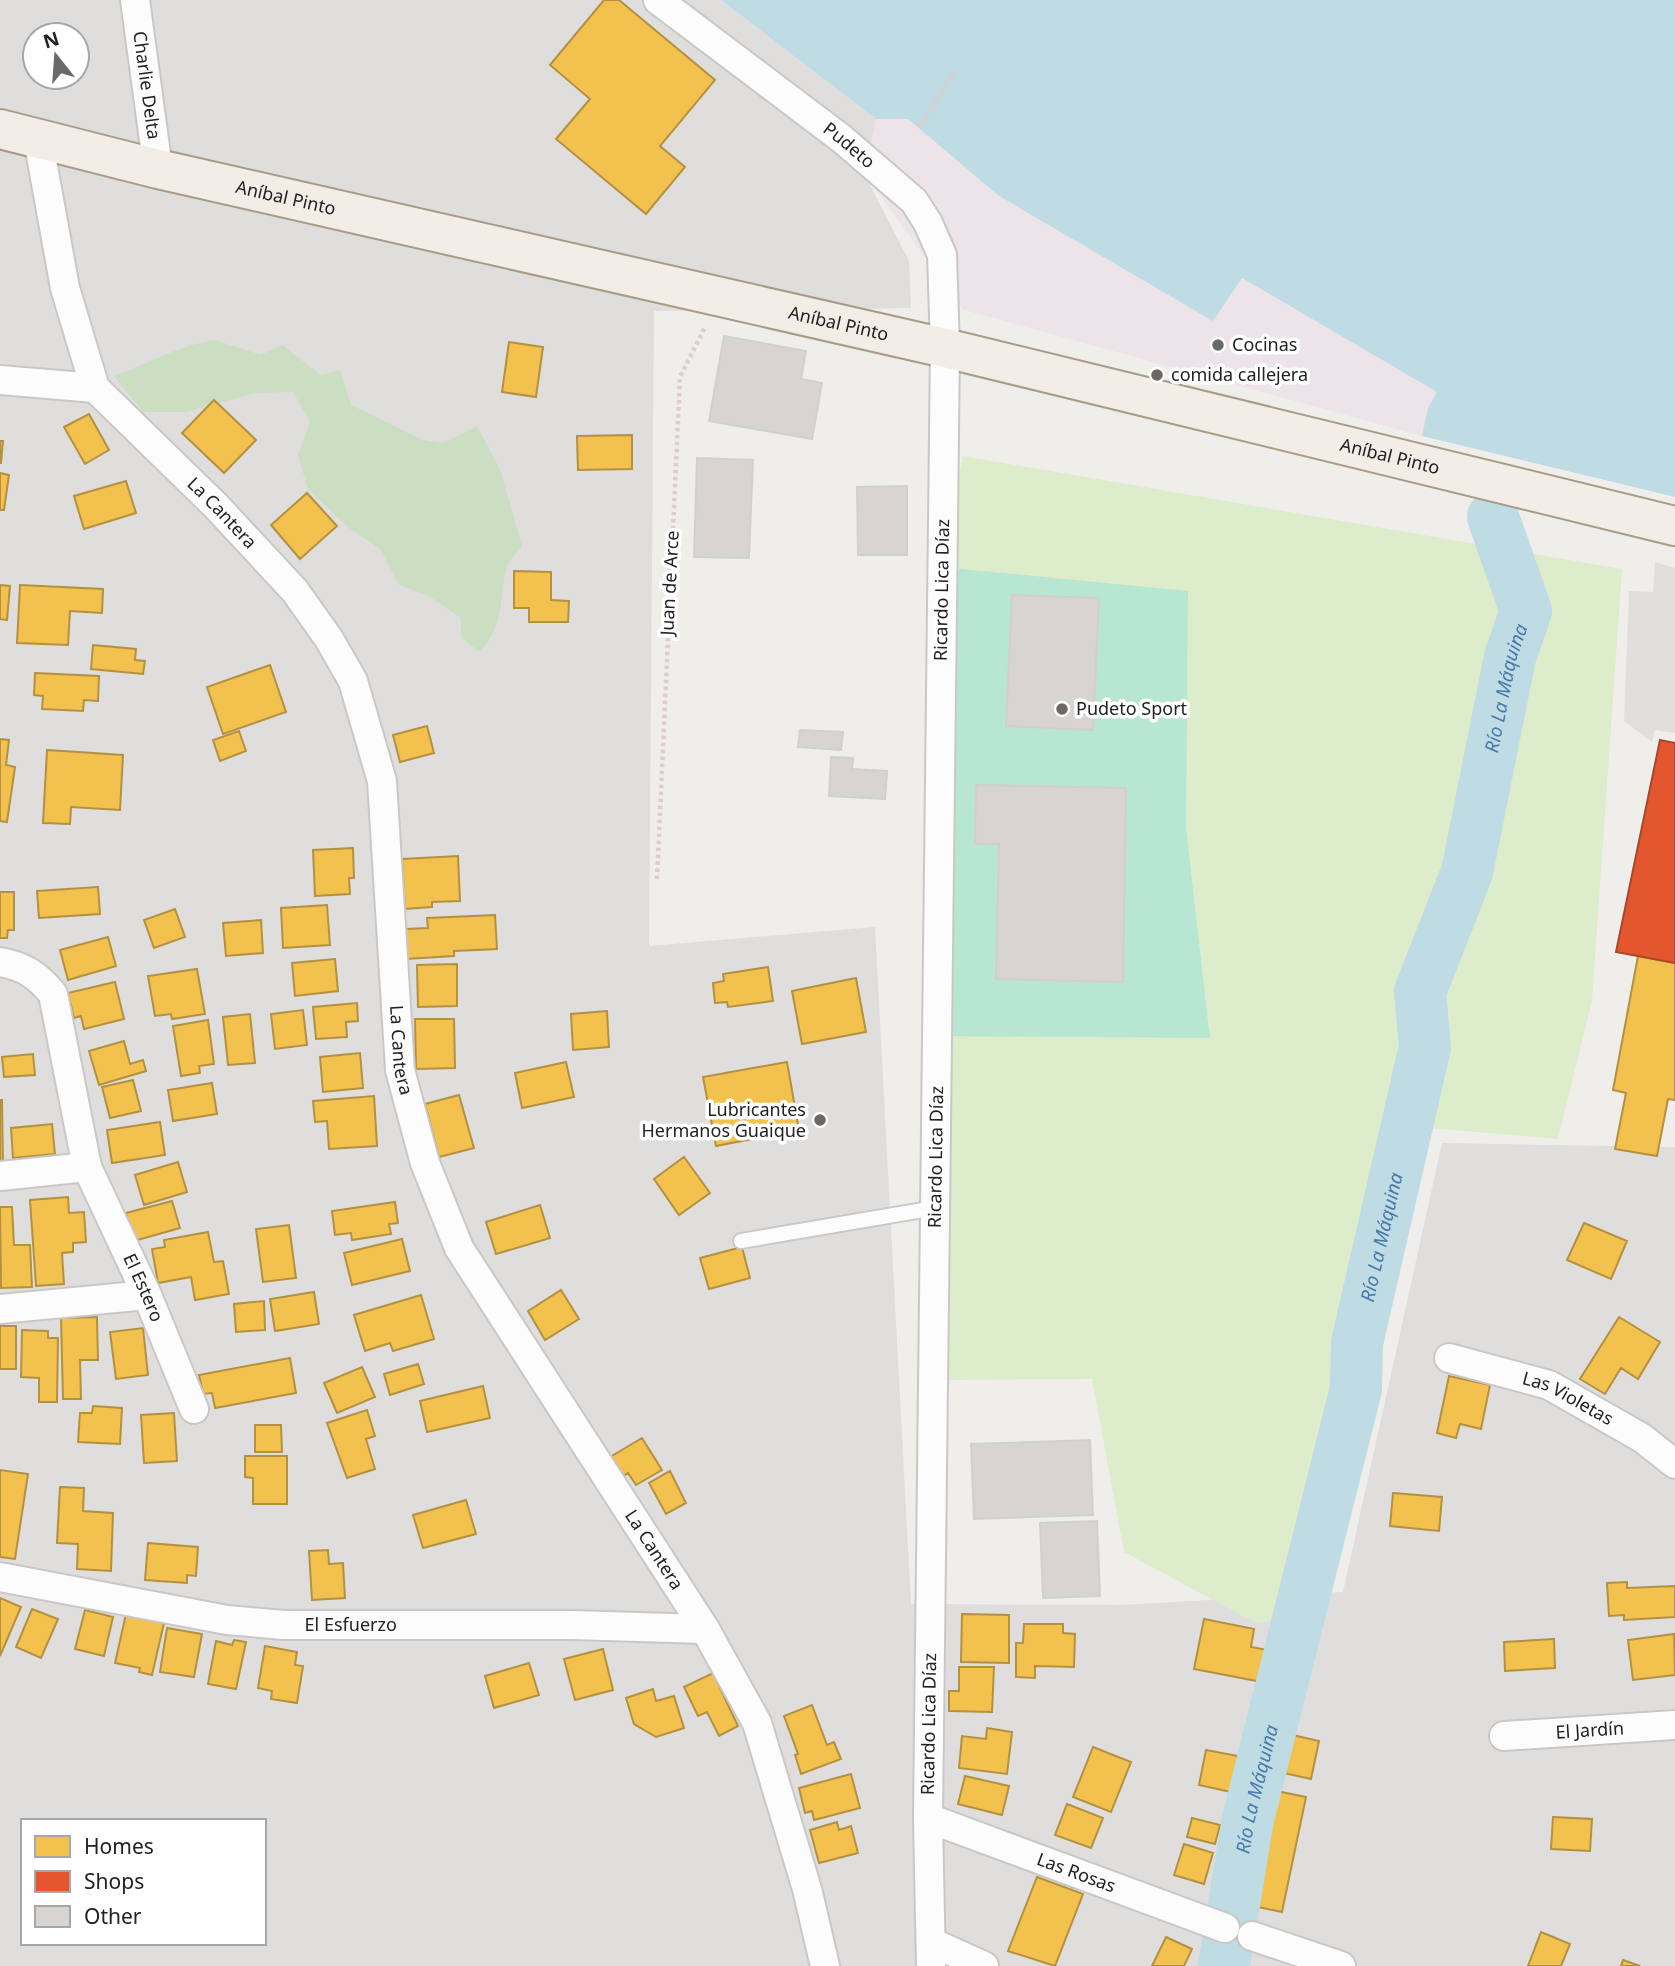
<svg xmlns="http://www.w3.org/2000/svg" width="1675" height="1966" font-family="'Noto Sans',sans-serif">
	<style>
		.residential { fill: #dfdedc; fill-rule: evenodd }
		.industrial { fill: #ede4e9 }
		.grass { fill: #ddeccb }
		.forest { fill: #cbdec1 }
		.pitch { fill: #b7e6d2 }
		.parking { fill: #e0dfde }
		.water { fill: #bfdbe3 }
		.homes { fill: #f2c14e; stroke: #b49141; stroke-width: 2 }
		.shops { fill: #e4572e; stroke: #aa472a; stroke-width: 2 }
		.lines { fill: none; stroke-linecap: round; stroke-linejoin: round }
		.river { stroke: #bfdbe3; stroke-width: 52 }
		.building { fill: #d7d4d2; stroke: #d3d0cc; stroke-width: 2 }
		.lane-casing { stroke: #c9c8c7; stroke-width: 18 }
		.street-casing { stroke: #c9c8c7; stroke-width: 32 }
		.primary-casing { stroke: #a79c86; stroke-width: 42 }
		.path { stroke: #dccecd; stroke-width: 4.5; stroke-dasharray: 3.5 3.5; stroke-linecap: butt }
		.lane { stroke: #fdfcfc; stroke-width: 14 }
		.street { stroke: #fdfcfc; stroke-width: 28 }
		.primary { stroke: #f3ede7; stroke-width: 38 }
		.poi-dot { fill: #6a6968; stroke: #fff; stroke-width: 2.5 }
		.labels { text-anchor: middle; stroke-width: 7; stroke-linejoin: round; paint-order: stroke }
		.street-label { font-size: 18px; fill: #222; stroke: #fff }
		.poi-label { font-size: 18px; fill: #222; stroke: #fff; text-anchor: start }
		.water-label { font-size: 19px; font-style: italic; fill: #4a7aab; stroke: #fff }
	</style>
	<rect width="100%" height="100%" fill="#f0eeeb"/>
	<!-- residential -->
	<path class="residential" d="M0,0H721L876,119L865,175L909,261L911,308L654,311L649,946L875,927L911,1604L1121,1605L1343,1592L1442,1143L1675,1147V1966H0ZM35,35H77V77H35ZM23,1821H264V1943H23Z"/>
	<!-- industrial -->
	<path class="industrial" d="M876,119H908L999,196L1213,320L1242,278L1438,392L1428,408L1422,436L964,310L865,175Z"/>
	<!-- grass -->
	<path class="grass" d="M963,456L1622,569L1592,1000L1558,1139L1428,1128L1323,1611L1256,1623L1124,1552L1092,1379L929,1380L928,1036L1210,1037L1186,827L940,567Z"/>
	<!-- forest -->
	<path class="forest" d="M215,340L261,355L282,345L321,375L340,370L351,405L423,440L443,443L477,426L500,469L522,546C517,553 508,561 506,569C498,604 506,621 480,652L461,638V618L429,596L399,585L380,549L349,528L308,489L298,455L310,422L293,392L255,393L187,412H143L114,376C148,364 179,345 215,340Z"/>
	<!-- pitch -->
	<path class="pitch" d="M940,567L1188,591L1186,827L1210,1038L928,1036Z"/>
	<!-- parking -->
	<path class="parking" d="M1655,562L1675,568V733L1655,730L1652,742L1624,721L1629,591L1653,592Z"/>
	<!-- water -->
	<path class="water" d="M721,0H1675V497L1422,436L1428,408L1437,392L1242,278L1213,321L999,196L908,119H876Z"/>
	<!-- homes -->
	<path class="homes" d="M604,0H619L715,80L660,146L685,167L646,214L556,139L590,99L550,65Z
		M509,342L543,347L536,397L502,392Z
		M214,400L256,440L224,473L182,433Z
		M89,414L109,450L85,464L64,427Z
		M632,435V469L578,470L577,436Z
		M0,441H3L1,463H0Z
		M0,473L9,475L4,510H0Z
		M126,481L136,513L84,529L74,496Z
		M307,493L337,526L300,559L271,525Z
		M514,571L551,572V600L569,601L568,622H529V608H514Z
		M0,585L10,586L7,620L0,619Z
		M20,585L103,589L102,613L70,611L68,645L17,643Z
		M93,645L136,649L135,660L145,661L143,674L91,669Z
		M270,665L286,712L223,734L207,687Z
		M35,673L99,676L98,701L84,700L83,711L42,709L43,696L34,695Z
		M427,726L434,753L400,762L393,735Z
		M239,731L246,751L220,761L213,740Z
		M0,739L9,740L6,765L15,767L7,822L0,821Z
		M47,750L123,755L120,810L71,807L70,824L43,823Z
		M353,848L354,878H349L350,894L315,896L313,850Z
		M458,856L460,901L432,902V907L405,909L402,859Z
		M98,887L100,914L39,918L37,891Z
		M0,892H14V930H8L7,938H0Z
		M327,905L330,945L283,948L281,908Z
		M175,909L185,937L154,948L144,920Z
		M495,915L497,949L454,951V956L406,959L405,929L428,928L427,918Z
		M261,920L263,953L226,956L223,923Z
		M108,937L116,966L68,980L60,950Z
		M1638,956L1675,963V1100L1668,1099L1657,1156L1615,1149L1626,1093L1613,1090Z
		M335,959L338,991L295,996L292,963Z
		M457,964V1006L418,1007L417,965Z
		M768,967L773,1001L728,1007L727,1002L715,1003L713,983L724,981L723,974Z
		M197,969L205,1014L172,1019L171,1014L155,1016L148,976Z
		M856,978L866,1032L802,1044L792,991Z
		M115,982L124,1019L84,1029L81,1016L74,1018L68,993Z
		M357,1003L358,1021L346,1022L347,1037L316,1039L313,1007Z
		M303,1010L307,1045L275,1049L271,1014Z
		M607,1011L609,1047L573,1050L571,1014Z
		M250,1014L255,1063L228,1065L223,1017Z
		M415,1019H454L455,1068L416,1069Z
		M208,1020L214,1064L199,1066L200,1073L181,1076L173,1026Z
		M124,1041L130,1064L143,1060L146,1071L99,1085L89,1051Z
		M360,1053L363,1088L323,1092L320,1057Z
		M33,1054L35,1075L4,1077L2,1057Z
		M566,1062L574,1097L522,1108L515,1073Z
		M787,1062L799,1130L716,1146L703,1077Z
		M133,1080L141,1111L110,1118L102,1087Z
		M212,1083L217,1114L173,1121L168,1090Z
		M459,1095L474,1148L439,1157L425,1104Z
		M374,1096L377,1146L329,1149L327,1121L315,1122L313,1101Z
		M0,1100H2L3,1166H0Z
		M160,1122L165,1155L112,1163L107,1130Z
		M52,1124L55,1154L13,1158L11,1128Z
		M684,1157L710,1193L679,1215L654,1179Z
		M178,1162L187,1192L144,1205L135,1175Z
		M68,1197L69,1213L84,1212L86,1242L73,1243V1252L62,1253L64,1284L36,1286L30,1200Z
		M172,1201L180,1228L134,1241L126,1213Z
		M395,1202L398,1223L389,1224L391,1234L352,1240L351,1233L335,1235L332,1211Z
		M540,1205L550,1238L496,1254L486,1222Z
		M0,1207H12L14,1245H30L32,1287L1,1288Z
		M1584,1223L1627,1241L1611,1279L1567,1260Z
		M289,1225L296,1278L263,1282L256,1229Z
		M208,1232L214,1262L223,1261L229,1294L195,1300L191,1277L158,1283L152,1249L165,1247L164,1240Z
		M402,1239L410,1271L352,1285L344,1253Z
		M742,1247L750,1278L709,1289L700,1258Z
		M561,1290L579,1319L545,1340L528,1311Z
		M314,1292L319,1324L275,1331L270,1299Z
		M421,1295L434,1339L393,1351L390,1343L365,1351L354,1315Z
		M264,1301L265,1330L236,1332L234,1304Z
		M97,1317L98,1360H80L81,1399H63L61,1318Z
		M1619,1317L1660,1342L1638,1379L1621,1368L1605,1394L1580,1379Z
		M0,1326H16V1369H0Z
		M143,1328L148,1375L116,1379L110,1332Z
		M22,1330L48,1331V1338H58L57,1402H39V1378L21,1377Z
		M290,1358L296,1393L215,1408L212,1393L203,1394L199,1375Z
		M418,1364L424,1384L390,1395L384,1374Z
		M362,1367L375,1397L337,1413L324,1383Z
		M1449,1376L1490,1385L1481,1429L1460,1424L1456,1438L1437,1433Z
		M483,1386L490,1418L427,1432L420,1401Z
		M93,1406L122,1408L120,1444L78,1442L80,1413H92Z
		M367,1410L375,1436L366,1439L375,1469L347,1478L327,1423Z
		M174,1413L177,1461L144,1463L141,1415Z
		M255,1425H281L282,1452H255Z
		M642,1438L662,1470L636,1485L628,1473L622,1477L610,1457Z
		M245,1456H287V1504H253V1478L245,1477Z
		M0,1470L28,1474L15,1559L0,1557Z
		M670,1471L686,1503L666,1514L649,1483Z
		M60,1487L84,1488L83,1511L113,1513L111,1571L77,1569L78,1544L57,1543Z
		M1393,1493L1442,1497L1439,1531L1390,1526Z
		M466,1500L476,1534L423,1548L413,1515Z
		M148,1543L198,1547L196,1576L187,1575V1583L145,1580Z
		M328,1550L329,1564L343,1563L345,1598L312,1600L309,1551Z
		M1627,1582V1588L1675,1586V1617L1624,1620V1615L1609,1616L1607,1583Z
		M0,1598L21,1607L0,1656Z
		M32,1609L58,1619L41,1658L16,1647Z
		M85,1610L113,1617L104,1656L75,1649Z
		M126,1614L164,1623L152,1675L139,1672L140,1668L115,1663Z
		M962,1614L1009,1615V1663L961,1662Z
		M1204,1619L1254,1629L1251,1647L1268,1650L1262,1682L1194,1669Z
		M1024,1624H1063V1633L1075,1634L1074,1667L1035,1666V1678L1016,1677V1643H1023Z
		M167,1628L202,1634L194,1677L160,1672Z
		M1674,1634L1675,1675L1633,1680L1628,1640Z
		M1554,1639L1555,1668L1505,1671L1504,1642Z
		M234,1640L246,1642L236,1689L208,1684L216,1641L232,1645Z
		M265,1646L297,1652L295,1665L303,1666L297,1703L271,1699L272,1691L258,1688Z
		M603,1649L613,1690L575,1700L564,1659Z
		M529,1663L539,1695L494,1708L485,1676Z
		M959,1667H994L992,1712L949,1711V1691H959Z
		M713,1673L738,1726L719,1736L707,1712L698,1716L684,1687Z
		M653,1689L656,1701L674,1696L684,1728L656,1737L634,1724L626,1698Z
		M812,1705L827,1745L834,1742L841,1759L801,1774L795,1755L798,1754L784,1716Z
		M987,1728L1012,1732L1007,1774L959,1768L962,1736L986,1739Z
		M1288,1734L1319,1741L1311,1779L1279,1772Z
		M1093,1747L1131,1762L1111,1812L1073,1797Z
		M1206,1750L1238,1756L1231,1792L1199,1785Z
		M851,1774L860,1808L814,1820L812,1811L805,1813L799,1788Z
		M965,1776L1009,1786L1002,1815L958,1804Z
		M1262,1788L1306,1797L1282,1912L1239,1903Z
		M1067,1804L1103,1818L1091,1848L1055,1835Z
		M1553,1817L1592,1819L1590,1851L1551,1849Z
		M1192,1818L1220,1825L1215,1844L1187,1837Z
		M837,1822L839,1830L851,1826L858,1853L819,1863L810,1830Z
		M1184,1844L1213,1853L1204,1884L1174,1875Z
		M1037,1877L1083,1894L1055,1966L1008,1951Z
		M1541,1932L1570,1944L1561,1966H1528Z
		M1166,1937L1192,1949L1184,1966H1152Z
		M1623,1960L1640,1966H1621Z"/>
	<!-- shops -->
	<path class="shops" d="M1660,740L1675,743V963L1616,952Z"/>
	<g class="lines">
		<!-- river -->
		<path class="river" id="s1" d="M1224,1966L1248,1819L1356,1389L1357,1343L1425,1047L1420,992L1467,872L1510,657L1526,611L1493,517"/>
	</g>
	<!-- building -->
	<path class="building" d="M724,336L806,351L801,379L822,383L812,439L709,421Z
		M697,458L753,460L749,558L694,557Z
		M907,486V555H858L857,487Z
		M1012,595L1099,598L1093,730L1006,726Z
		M800,730L843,732L841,750L798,747Z
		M831,757L853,758L852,769L887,771L885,799L829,796Z
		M976,785L1126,788L1123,982L996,979L999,844H975Z
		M1090,1440L1093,1515L974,1519L971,1444Z
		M1097,1521L1100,1596L1043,1598L1040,1523Z"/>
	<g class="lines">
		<defs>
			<path id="lane" d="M741,1241L935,1208"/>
			<g id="street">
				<path id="s2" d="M135,0L158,169"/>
				<path id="s3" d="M658,0L842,139L914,201L928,223L942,255L945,348L928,1818L931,1966"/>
				<path id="s4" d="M38,139L65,288L95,388L216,506L295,591L329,639L353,681L382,781L400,1070L425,1163L459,1248L705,1629L757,1723L807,1889L825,1966"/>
				<path d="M0,380L95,388"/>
				<path id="s5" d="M0,962C24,966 37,975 53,994L87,1167L147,1295L194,1409"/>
				<path d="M0,1176L87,1167"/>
				<path d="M0,1309L147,1295"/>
				<path id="s6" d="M1449,1358L1549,1385L1642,1438L1675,1464"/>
				<path id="s7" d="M0,1577L227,1620L284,1625H572L705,1629"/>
				<path id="s8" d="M1504,1736L1675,1725"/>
				<path id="s9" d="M928,1818L1225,1928"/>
				<path d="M1252,1936L1341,1966"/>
				<path d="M931,1942L984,1966"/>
			</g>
			<g id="primary">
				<path id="s10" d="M0,129L158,169L945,348L1675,526"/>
			</g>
		</defs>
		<!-- lane casing -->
		<use href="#lane" class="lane-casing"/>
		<!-- street casing -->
		<use href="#street" class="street-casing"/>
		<!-- primary casing -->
		<use href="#primary" class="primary-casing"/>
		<!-- path -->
		<path class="path" d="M919,128L954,72
			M657,879L680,377L705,327"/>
		<!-- lane -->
		<use href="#lane" class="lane"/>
		<!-- street -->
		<use href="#street" class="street"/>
		<!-- primary -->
		<use href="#primary" class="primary"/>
	</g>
	<!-- markers -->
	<g class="poi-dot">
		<circle cx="1218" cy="345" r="7"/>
		<circle cx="1157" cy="375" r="7"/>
		<circle cx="1062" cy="709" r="7"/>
		<circle cx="820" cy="1120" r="7"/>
	</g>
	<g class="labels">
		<!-- street labels -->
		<g class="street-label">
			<text dy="6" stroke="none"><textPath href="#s2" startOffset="86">Charlie Delta</textPath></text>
			<text dy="6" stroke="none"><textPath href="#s3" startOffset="240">Pudeto</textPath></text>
			<text dy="6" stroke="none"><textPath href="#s10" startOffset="294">Aníbal Pinto</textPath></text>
			<text dy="6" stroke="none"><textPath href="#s10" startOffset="861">Aníbal Pinto</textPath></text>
			<text dy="6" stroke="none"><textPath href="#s10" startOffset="1428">Aníbal Pinto</textPath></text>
			<text dy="6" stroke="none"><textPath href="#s4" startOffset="434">La Cantera</textPath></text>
			<text transform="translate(670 583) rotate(-87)" y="6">Juan de Arce</text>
			<text transform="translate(942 590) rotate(-89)" y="6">Ricardo Lica Díaz</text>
			<text dy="6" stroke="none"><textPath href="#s4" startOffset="1022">La Cantera</textPath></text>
			<text transform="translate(936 1157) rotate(-89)" y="6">Ricardo Lica Díaz</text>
			<text dy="6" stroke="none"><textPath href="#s5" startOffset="373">El Estero</textPath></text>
			<text dy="6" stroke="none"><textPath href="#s6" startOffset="126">Las Violetas</textPath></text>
			<text dy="6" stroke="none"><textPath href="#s4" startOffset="1589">La Cantera</textPath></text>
			<text dy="6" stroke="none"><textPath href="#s7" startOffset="355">El Esfuerzo</textPath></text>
			<text transform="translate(929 1724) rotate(-89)" y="6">Ricardo Lica Díaz</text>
			<text dy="6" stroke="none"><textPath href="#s8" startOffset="86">El Jardín</textPath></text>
			<text dy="6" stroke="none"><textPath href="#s9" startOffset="158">Las Rosas</textPath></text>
		</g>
		<!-- poi labels -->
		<g class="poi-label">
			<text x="1232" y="351">Cocinas</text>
			<text x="1171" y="381">comida callejera</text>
			<text x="1076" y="715">Pudeto Sport</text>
			<text x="806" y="1116" text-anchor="end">Lubricantes<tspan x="806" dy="21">Hermanos Guaique</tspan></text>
		</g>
		<!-- water labels -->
		<g class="water-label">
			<text dy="7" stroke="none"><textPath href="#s1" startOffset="1314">Río La Máquina</textPath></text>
			<text dy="7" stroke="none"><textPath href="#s1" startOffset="747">Río La Máquina</textPath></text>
			<text dy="7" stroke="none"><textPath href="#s1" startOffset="180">Río La Máquina</textPath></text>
		</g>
	</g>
	<!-- legend -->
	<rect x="21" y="1819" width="245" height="126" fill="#ffffff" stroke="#a7a7a7" stroke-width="2"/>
	<rect x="35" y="1836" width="35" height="21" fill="#f2c14e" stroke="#a7a7a7" stroke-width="2"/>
	<text x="84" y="1854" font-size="21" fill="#222222">Homes</text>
	<rect x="35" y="1871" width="35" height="21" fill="#e4572e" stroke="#a7a7a7" stroke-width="2"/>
	<text x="84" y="1889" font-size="21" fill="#222222">Shops</text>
	<rect x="35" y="1906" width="35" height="21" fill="#d7d4d2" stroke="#a7a7a7" stroke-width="2"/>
	<text x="84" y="1924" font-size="21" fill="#222222">Other</text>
	<!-- north arrow -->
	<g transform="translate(56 56) rotate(343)"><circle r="33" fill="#ffffff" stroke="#a7a7a7" stroke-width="2"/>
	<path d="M0-5L12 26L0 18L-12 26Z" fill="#6a6968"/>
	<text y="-10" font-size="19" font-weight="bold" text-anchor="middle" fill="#222222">N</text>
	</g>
</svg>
